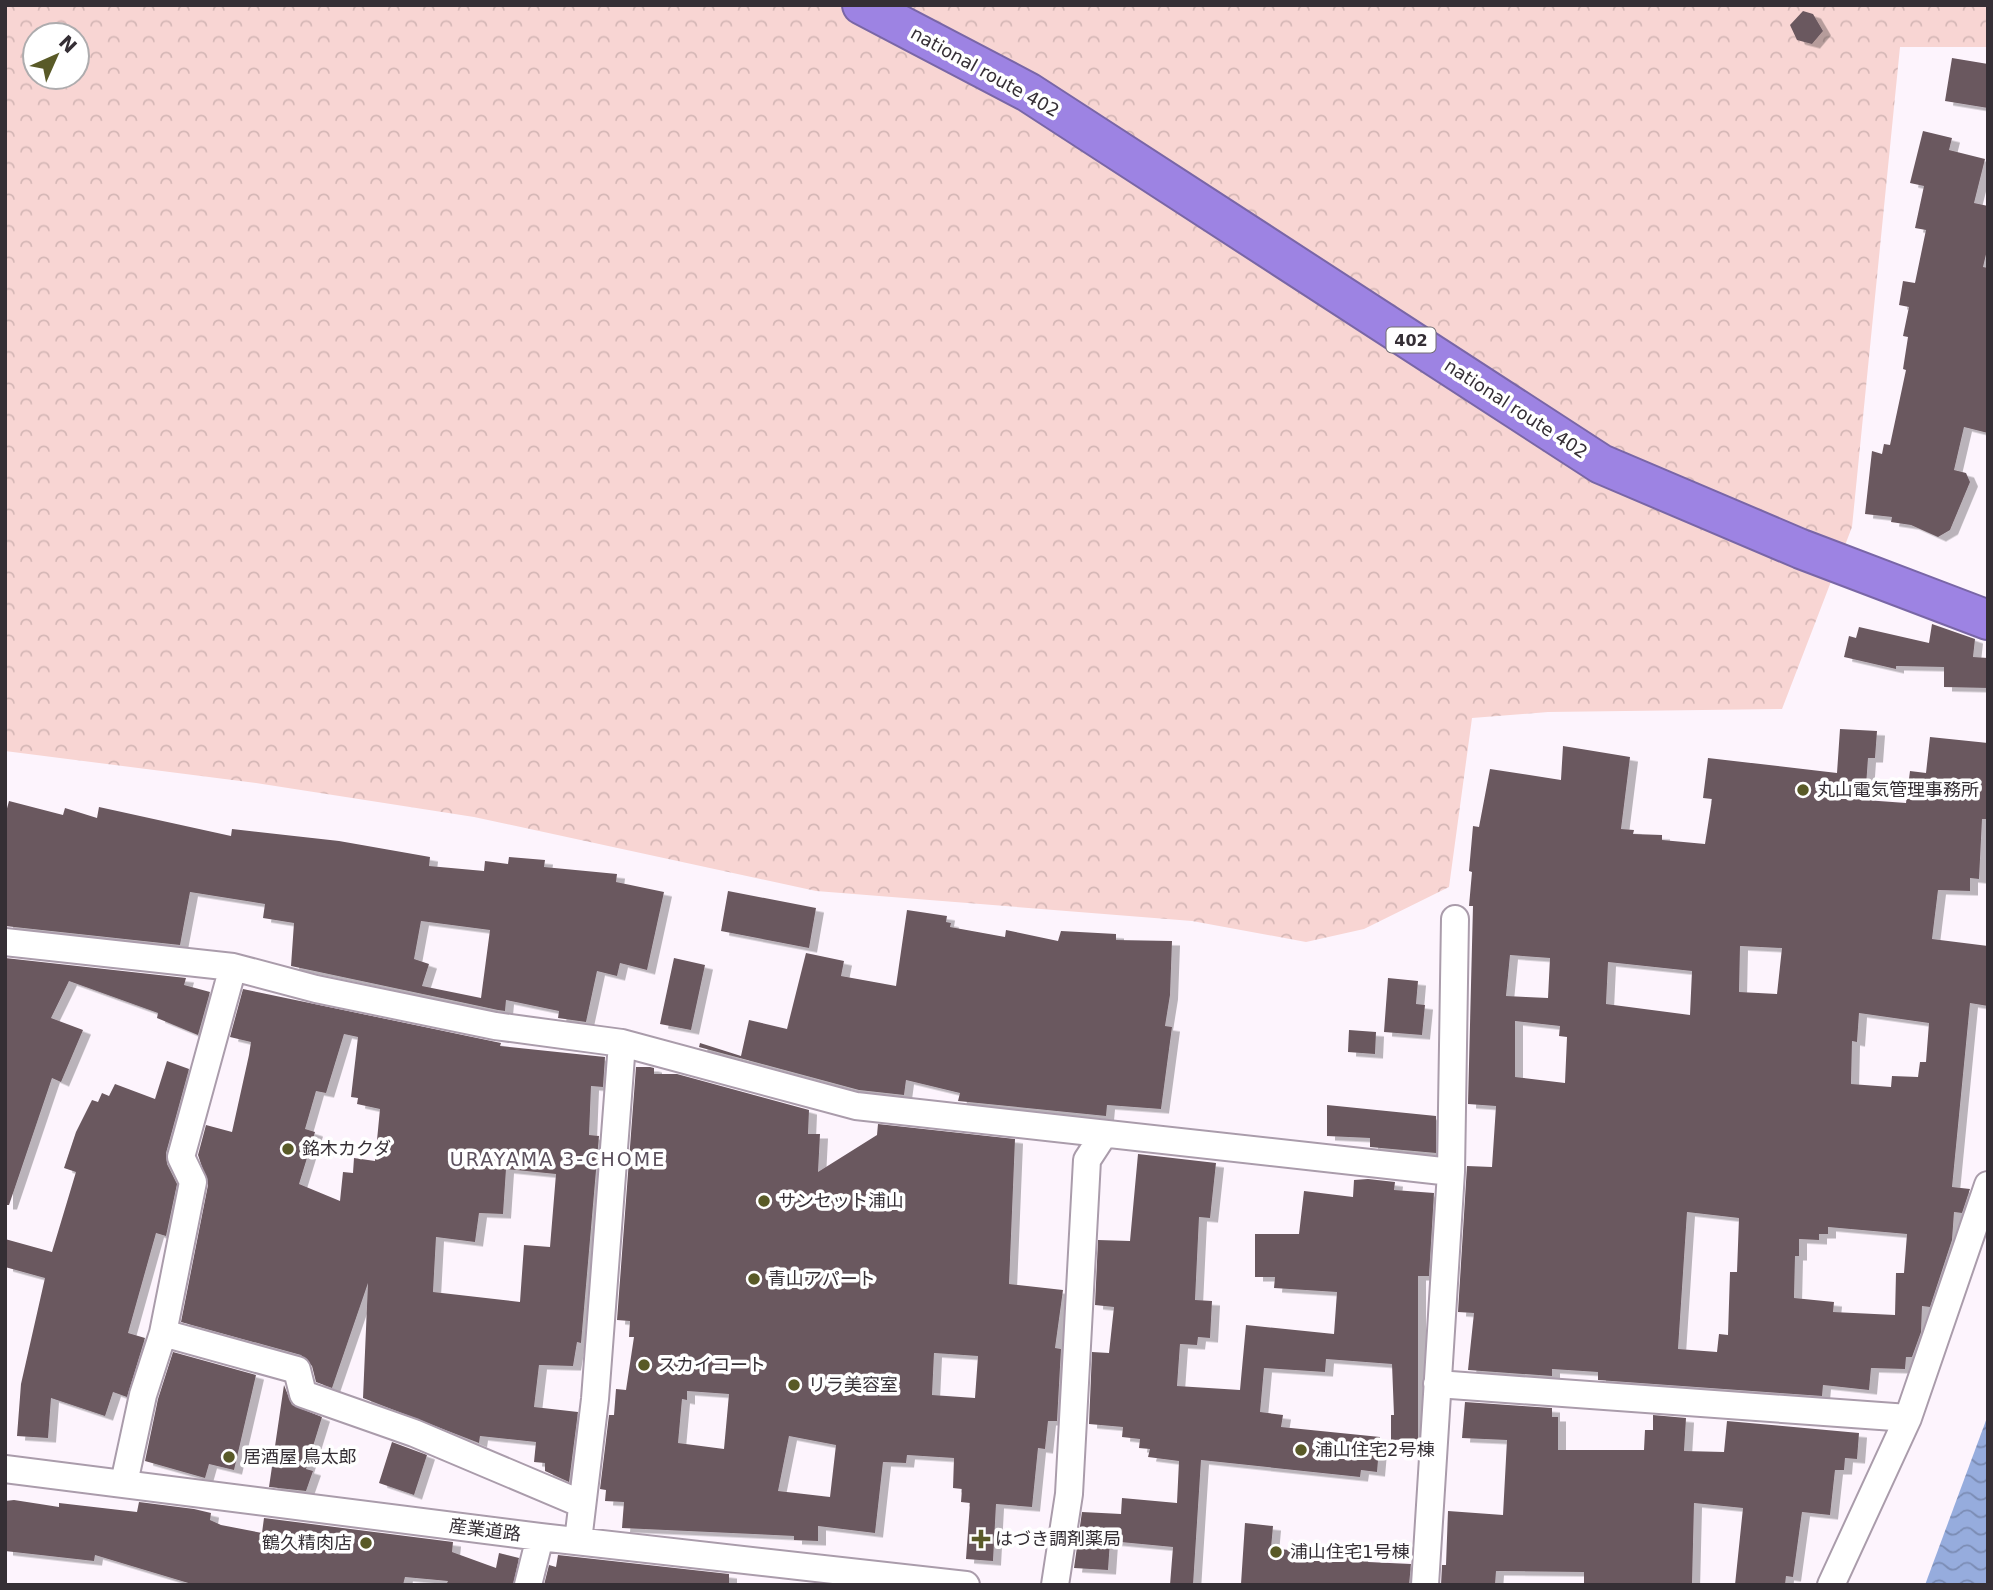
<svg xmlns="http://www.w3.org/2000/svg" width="1993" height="1590" font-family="'DejaVu Sans','Noto Sans JP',sans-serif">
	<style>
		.forest { fill: url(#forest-crowns); fill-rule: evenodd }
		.water { fill: url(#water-waves) }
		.building { fill: #6a585f; fill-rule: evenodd; filter: url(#shadow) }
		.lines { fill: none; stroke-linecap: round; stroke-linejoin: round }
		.minor-casing { stroke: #aa9cab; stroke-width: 30 }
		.highway-casing { stroke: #7966a6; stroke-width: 42 }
		.minor { stroke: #fff; stroke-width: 26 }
		.highway { stroke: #9d83e3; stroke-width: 38 }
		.poi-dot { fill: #595a27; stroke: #fff; stroke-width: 2.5 }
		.labels { text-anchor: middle; stroke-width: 7; stroke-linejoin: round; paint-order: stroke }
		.shield { fill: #fff; stroke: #726d72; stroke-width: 2 }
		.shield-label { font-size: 16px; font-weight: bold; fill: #352f35 }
		.street-label { font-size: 18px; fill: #352f35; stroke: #fff }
		.poi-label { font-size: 18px; fill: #352f35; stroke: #fff; text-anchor: start }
		.neighbourhood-label { font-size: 19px; letter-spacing: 2px; fill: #5c505d; stroke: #fff }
	</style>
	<defs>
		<pattern id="forest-crowns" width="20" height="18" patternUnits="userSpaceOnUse" patternTransform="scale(1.75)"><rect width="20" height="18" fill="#f8d5d3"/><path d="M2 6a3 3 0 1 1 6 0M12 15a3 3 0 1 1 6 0" fill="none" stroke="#d5b7b6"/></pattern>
		<pattern id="water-waves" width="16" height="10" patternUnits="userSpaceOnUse" patternTransform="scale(1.75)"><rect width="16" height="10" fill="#96acdd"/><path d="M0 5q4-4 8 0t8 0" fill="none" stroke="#7b8cb4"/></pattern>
		<filter id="shadow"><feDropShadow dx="8" dy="4.5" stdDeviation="0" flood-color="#0004"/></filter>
	</defs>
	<rect width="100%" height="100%" fill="#fdf4fd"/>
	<!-- forest -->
	<path class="forest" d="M5,5H1988V47H1900L1852,527L1782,709L1548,712L1472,718L1449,887L1364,929L1306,942L1192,921L816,891L474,817L256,783L5,751ZM35,35H77V77H35Z"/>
	<!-- water -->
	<path class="water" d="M1988,1415V1585H1925Z"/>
	<!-- building -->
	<path class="building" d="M1803,11L1813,14L1823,31L1812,44L1797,40L1790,25Z
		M1952,58L1988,64V108L1945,101Z
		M1923,131L1952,138L1949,150L1985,159L1974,203L1988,206V246L1983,267L1988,268V433L1964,427L1954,470L1966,473L1970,482L1950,530L1938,537L1911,525L1891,522L1892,517L1865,514L1872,451L1882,454L1884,444L1890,445L1906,370L1903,369L1908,337L1903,336L1909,307L1899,305L1903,281L1915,283L1926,230L1915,228L1924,186L1910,183Z
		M1932,624L1975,639L1973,657L1988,658V688L1944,687V667L1896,666V669L1844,657L1849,636L1856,638L1859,627L1929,643Z
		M1840,729L1877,731L1875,758H1868L1865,800L1906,803L1910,771L1926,773L1930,737L1988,743V819H1982L1979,879L1970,878V891L1938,890L1932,939L1988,946V1006L1970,1003L1952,1187L1970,1189L1962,1213L1954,1212L1952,1240L1930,1307L1922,1306L1921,1332L1912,1357H1906L1905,1369L1871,1368L1869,1390L1823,1385L1822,1396L1598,1380V1372L1552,1369V1376L1468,1370L1474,1313L1458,1312L1467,1166L1492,1167L1496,1106L1468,1104L1473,906H1469L1472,872L1469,871L1473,826L1479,827L1490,769L1561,780L1563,746L1630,757L1621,829L1634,830L1633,834L1662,835V840L1705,844L1712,799L1703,798L1708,758L1837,773ZM1740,946L1782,948L1777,994L1739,992ZM1510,955L1550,958L1548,998L1506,996ZM1608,962L1692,971L1690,1015L1606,1004ZM1859,1013L1929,1023L1926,1062H1920L1918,1077L1892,1076L1891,1087L1851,1084L1852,1041L1857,1042ZM1515,1021L1560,1026L1559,1036L1567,1037L1565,1083L1515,1077ZM1687,1212L1739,1218L1737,1272H1730L1728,1335L1719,1334L1717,1352L1678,1349ZM1828,1227L1907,1234L1904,1273H1896L1895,1315L1833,1312L1834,1302L1794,1298L1795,1256H1799V1239L1819,1240V1234H1828Z
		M9,801L63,815L65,808L97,818L99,807L231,836L232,829L339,841L430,857L429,866L484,871L485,861L508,864L509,857L545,860L544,867L617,874L616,882L664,892L647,970L620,963L617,976L597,971L586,1022L558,1018L559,1011L506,1000L505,1011L498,1010L291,966L294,923L263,918L265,904L190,892L180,945L5,926V816ZM421,921L490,930L481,998L422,986L429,964L414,959Z
		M728,891L816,908L809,948L721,931Z
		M907,910L947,916L946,922L951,923L950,927L1005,937L1006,930L1058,941L1061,931L1116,934V940L1172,941L1170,995L1165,1026L1172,1027L1161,1109L1107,1105L1106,1116L958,1101L960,1093L906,1080L904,1095L859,1090L699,1047L700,1043L741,1056L749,1020L787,1029L806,953L844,961L841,976L896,986Z
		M5,958L186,978L184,985L210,992L198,1035L157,1018L158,1013L69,981L51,1018L83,1030L61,1082L52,1078L9,1205H5Z
		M674,958L705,965L691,1030L660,1024Z
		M1388,978L1418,981L1416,1004L1425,1005L1422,1035L1384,1032Z
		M243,989L501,1043L500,1046L605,1057L603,1087L591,1086L589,1135L599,1136L581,1343L577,1342L573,1366L539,1365L534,1407L578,1412L569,1482L545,1471V1463L534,1462L536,1442L480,1436L479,1443L363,1398L368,1283L332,1388L316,1382L312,1366L301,1355L181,1322L208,1185L198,1155L206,1125L232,1132L249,1055L251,1042L230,1037ZM344,1034L358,1037L351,1097L358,1098L357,1104L380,1109L375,1161L354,1158L353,1173L343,1172L340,1201L299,1184L315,1132L305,1129L316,1091L326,1093ZM506,1169L556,1174L550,1247L524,1245L520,1302L433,1292L436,1237L475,1242L479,1213L503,1214Z
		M1349,1030L1376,1032L1375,1054L1348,1052Z
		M167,1061L189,1069L166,1153L167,1164L177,1184L166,1236L156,1233L128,1333L145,1338L127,1397L113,1392L105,1416L51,1398L48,1438L17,1436L21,1384L45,1278L5,1267V1239L52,1252L76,1172L64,1168L76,1132L92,1100L98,1102L102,1093L109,1096L115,1084L155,1099Z
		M636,1067H650L654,1068V1074H677L809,1110L808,1134H820L818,1172L877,1135L878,1124L1015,1139L1009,1284L1063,1290L1055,1348L1061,1349L1057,1421H1048L1045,1449L1038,1448L1032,1507L996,1504L993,1561L966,1559L970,1503L961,1502L962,1489L953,1488L954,1458L907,1455L906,1463L883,1462L875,1533L818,1526V1541L794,1540V1536L622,1528L624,1502L605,1501L606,1490L600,1489L609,1415H614L616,1389L626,1390L634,1337H629L630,1321L617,1320ZM934,1353L978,1356L975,1398L932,1395ZM687,1391L729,1394L724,1449L678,1443L682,1399L687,1400ZM789,1436L836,1445L830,1497L778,1491Z
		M1327,1105L1436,1116V1153L1370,1147V1138L1327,1136Z
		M1138,1154L1216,1163L1210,1218L1199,1217L1195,1300L1212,1301L1210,1338L1198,1337L1197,1345L1180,1344L1177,1386L1240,1390L1246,1325L1334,1334L1337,1292L1274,1288L1275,1277H1255V1234H1299L1304,1191L1353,1197L1354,1180L1368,1179L1395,1182L1394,1190L1434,1193L1429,1276H1418V1439L1391,1440V1415H1394L1392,1364L1326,1359L1325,1372L1264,1368L1260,1412L1283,1415L1281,1427L1380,1437L1377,1472L1361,1470L1360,1477L1201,1460L1193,1585H1170L1173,1547L1110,1541L1108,1570L1074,1568L1082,1512L1121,1514L1122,1498L1177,1503L1179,1461L1148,1457L1150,1449L1139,1448L1140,1439L1122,1437L1123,1427L1089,1424L1092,1352L1109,1353L1114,1307L1095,1305L1098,1240L1130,1241Z
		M173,1352L256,1375L234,1470L209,1464L205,1478L145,1461L158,1399Z
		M284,1385L292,1405L322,1417L306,1469L313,1471L306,1491L269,1487Z
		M1465,1402L1552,1408V1417H1558V1450H1644L1645,1430H1653V1415L1686,1418L1684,1451L1724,1452L1727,1421L1859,1433L1857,1459L1845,1458L1844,1470H1835L1830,1515L1802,1512L1793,1577L1786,1576L1785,1585H1735L1743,1508L1694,1503L1692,1585H1584V1572L1496,1571L1495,1585H1441L1442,1565H1446L1448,1511L1503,1515L1507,1440L1462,1438Z
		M392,1442L427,1455L414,1495L379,1483Z
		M14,1500L59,1507V1503L137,1512L139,1502L194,1509L211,1513L210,1520L221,1525L262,1533L264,1518L453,1542L452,1552L496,1568L499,1553L519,1558L513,1585H446L448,1581L405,1577L403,1585H195L95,1555L94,1561L5,1551V1501Z
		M1245,1523L1273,1526L1271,1548L1369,1559L1368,1562L1411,1564L1409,1585L1241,1584Z
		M558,1555L729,1574V1585H544L549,1565L556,1567Z"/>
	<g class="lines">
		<defs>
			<path id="minor" d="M5,942L233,967L316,989L495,1026L622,1043L856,1106L1451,1172
				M163,1333L297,1370L303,1394L414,1433L582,1504
				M1437,1384L1908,1418
				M5,1469L540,1537L966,1585
				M124,1483L143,1395L163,1333L193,1182L181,1157L233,967
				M578,1541L595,1399L622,1043
				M528,1585L540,1537
				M1055,1585L1069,1494L1087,1160L1104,1134
				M1425,1585L1451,1172L1455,919
				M1831,1585L1908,1418L1988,1185"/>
			<path id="highway" d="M862,5L1028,92L1601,464L1801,549L1988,620"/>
		</defs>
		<!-- minor casing -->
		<use href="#minor" class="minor-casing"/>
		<!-- highway casing -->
		<use href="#highway" class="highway-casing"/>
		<!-- minor -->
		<use href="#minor" class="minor"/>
		<!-- highway -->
		<use href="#highway" class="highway"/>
	</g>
	<!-- markers -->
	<g class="poi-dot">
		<circle cx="1803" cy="790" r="7"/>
		<circle cx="288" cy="1149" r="7"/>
		<circle cx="764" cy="1201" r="7"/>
		<circle cx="754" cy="1279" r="7"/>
		<circle cx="644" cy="1365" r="7"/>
		<circle cx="794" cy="1385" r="7"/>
		<circle cx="1301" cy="1450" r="7"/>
		<circle cx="229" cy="1457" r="7"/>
		<path d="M977.5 1528.5h7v7h7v7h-7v7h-7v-7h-7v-7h7z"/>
		<circle cx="366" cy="1543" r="7"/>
		<circle cx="1276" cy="1552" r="7"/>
	</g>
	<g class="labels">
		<!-- shield labels -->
		<rect class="shield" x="1386.5" y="327.5" width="49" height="25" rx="5"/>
		<g class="shield-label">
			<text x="1411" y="346">402</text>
		</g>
		<!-- street labels -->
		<g class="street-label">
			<text transform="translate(985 72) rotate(29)" y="6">national route 402</text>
			<text transform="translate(1516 409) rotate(33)" y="6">national route 402</text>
			<text transform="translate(485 1530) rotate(7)" y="6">産業道路</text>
		</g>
		<!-- poi labels -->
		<g class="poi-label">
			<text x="1817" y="796">丸山電気管理事務所</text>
			<text x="302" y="1155">銘木カクダ</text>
			<text x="778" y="1207">サンセット浦山</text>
			<text x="768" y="1285">青山アパート</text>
			<text x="658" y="1371">スカイコート</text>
			<text x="808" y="1391">リラ美容室</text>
			<text x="1315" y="1456">浦山住宅2号棟</text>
			<text x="243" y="1463">居酒屋 鳥太郎</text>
			<text x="995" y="1545">はづき調剤薬局</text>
			<text x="352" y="1549" text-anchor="end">鶴久精肉店</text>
			<text x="1290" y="1558">浦山住宅1号棟</text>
		</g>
		<!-- neighbourhood labels -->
		<g class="neighbourhood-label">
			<text x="558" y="1166">URAYAMA 3-CHOME</text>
		</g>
	</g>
	<!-- border -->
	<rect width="1993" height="1590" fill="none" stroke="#352f35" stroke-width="14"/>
	<!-- north arrow -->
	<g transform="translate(56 56) rotate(45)"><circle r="33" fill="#ffffff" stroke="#aeacae" stroke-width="2"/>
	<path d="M0-5L12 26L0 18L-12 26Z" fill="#595a27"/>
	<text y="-10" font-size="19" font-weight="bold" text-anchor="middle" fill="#352f35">N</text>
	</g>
</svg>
